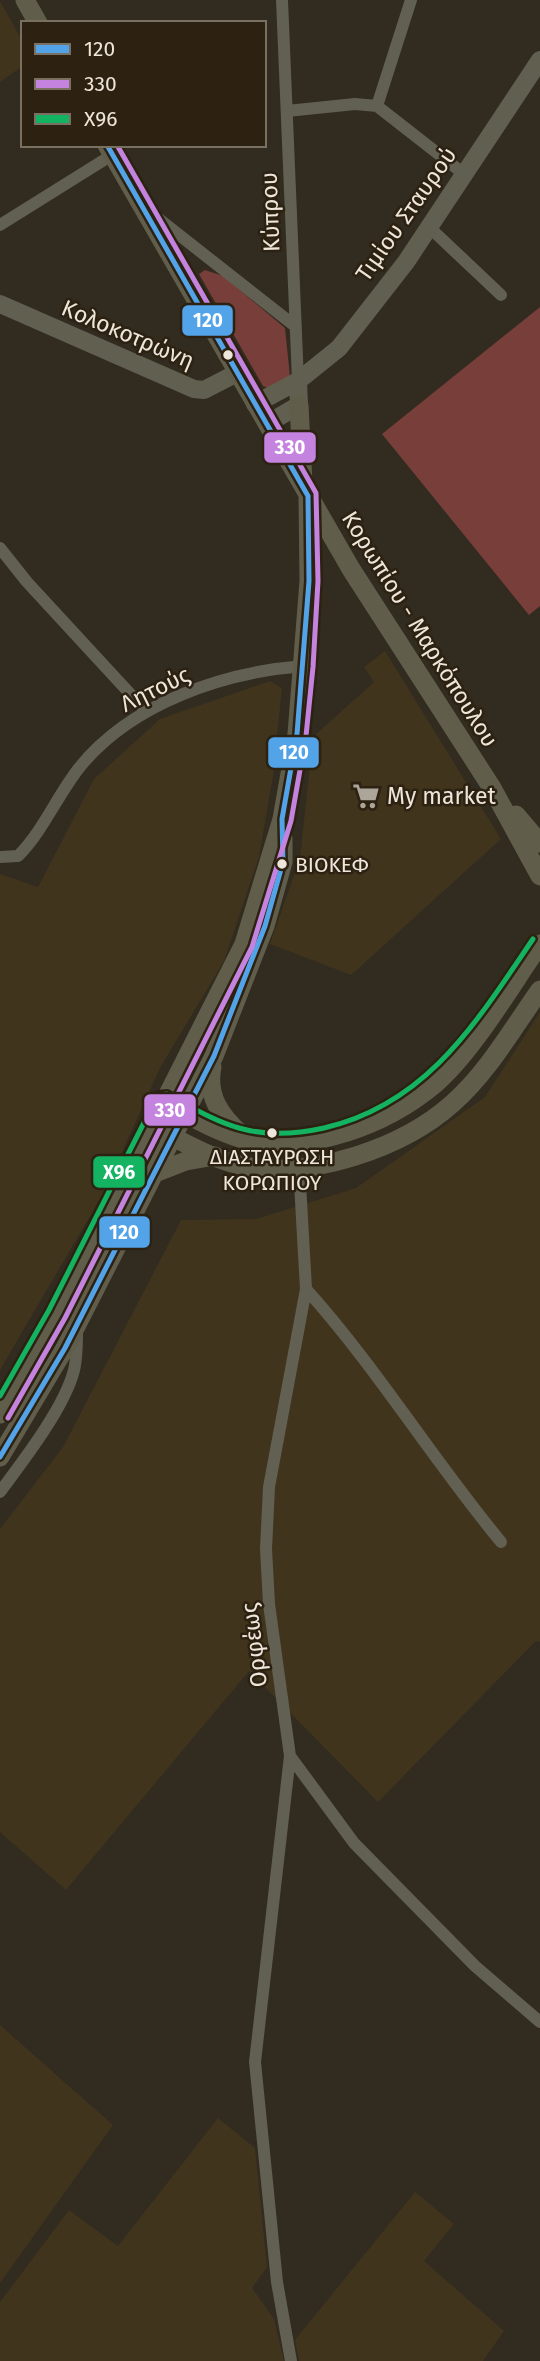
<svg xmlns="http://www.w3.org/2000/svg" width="540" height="2361" font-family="'Fira Sans',sans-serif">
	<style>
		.built { fill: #41341d }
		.green { fill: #783e39 }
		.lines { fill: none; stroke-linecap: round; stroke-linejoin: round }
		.street { stroke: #626053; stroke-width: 12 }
		.secondary { stroke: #615f4f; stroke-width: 18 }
		.primary { stroke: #605e4b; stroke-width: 19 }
		.bus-1-casing { stroke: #2d2211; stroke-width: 10 }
		.bus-2-casing { stroke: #2d2211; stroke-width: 10 }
		.bus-3-casing { stroke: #2d2211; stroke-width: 10 }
		.bus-1 { stroke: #53a3e8; stroke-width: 5 }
		.bus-2 { stroke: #c483df; stroke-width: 5 }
		.bus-3 { stroke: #13b361; stroke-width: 5 }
		.bus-dot { fill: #eee6db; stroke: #2d2211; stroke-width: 2.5 }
		.labels { text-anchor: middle; stroke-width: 5; stroke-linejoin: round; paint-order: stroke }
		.bus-label { font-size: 21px; fill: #eee6db; stroke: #2d2211; text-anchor: start }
		.street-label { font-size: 23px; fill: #eee6db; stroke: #2d2211 }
		.poi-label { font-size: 23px; fill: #eee6db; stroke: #2d2211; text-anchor: start }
		.line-badge { stroke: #2d2211; stroke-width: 2.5 }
		.badge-label { font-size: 19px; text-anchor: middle; font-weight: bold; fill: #fff }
	</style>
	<rect width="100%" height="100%" fill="#312b20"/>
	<!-- built -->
	<path class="built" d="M0,1L23,42V66L0,82Z
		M385,651L501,839L351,975L270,944L300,858L313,737L374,682L364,667Z
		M270,681L282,688L273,776L259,857L224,961L160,1068L103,1194L0,1370V874L38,887L94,779L160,719Z
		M540,1012V1642L536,1641L378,1802L249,1671L66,1890L0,1832V1529L63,1447L181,1220L256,1219L356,1188L485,1097Z
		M0,2025L113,2125L0,2283Z
		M218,2118L255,2148L267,2267L252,2288L274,2319L284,2361H0V2302L69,2210L118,2246Z
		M415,2192L454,2224L424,2261L504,2331L483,2361H299L295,2340Z"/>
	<!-- green -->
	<path class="green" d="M205,270L223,276L285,328L290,377L270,389L263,386L199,274Z
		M540,307V606L529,615L382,434Z"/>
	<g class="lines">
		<!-- street -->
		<path class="street" d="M282,0L298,381
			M377,106L411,0
			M287,111L355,104L377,106L464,174
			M150,212L295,326
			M0,225L112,155
			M429,227L501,295
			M0,548L27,582L146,711
			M0,857L18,856C43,831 57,796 79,768C131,703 224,672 304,666
			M299,1166L306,1289L269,1487L266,1549L269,1604L290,1756L354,1843L475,1966L540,2022
			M306,1289C377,1368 433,1460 501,1542
			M0,1492C23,1461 65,1407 74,1370C77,1358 77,1344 77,1331
			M290,1756L255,2062L277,2282L291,2361"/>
		<!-- secondary -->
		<path class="secondary" d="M0,304L194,389L204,390L237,373
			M255,404L298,381L339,348L406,262L540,60
			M267,424L299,405L298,381"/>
		<!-- primary -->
		<path class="primary" d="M25,0L38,23
			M107,145L351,569L492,788L540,876
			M299,405L303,483
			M516,815L540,843
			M212,1067C206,1096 221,1117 242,1135
			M174,1108C196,1119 222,1134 247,1140C311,1153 386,1125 435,1084C473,1051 510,987 540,944
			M161,1131C187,1144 216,1161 245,1166C311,1179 403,1148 453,1103C488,1072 513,1028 540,990
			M155,1173L186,1161L215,1156
			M0,1414L57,1314L244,944L282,819L297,734L309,581L308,496
			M0,1457L65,1348L214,1056L265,926L283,862V838"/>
		<defs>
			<path id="bus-1" d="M107,145L308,496
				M0,1457L65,1348L214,1056L265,926L283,862L282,819L297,734L309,581L308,496"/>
			<path id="bus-2" d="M8,1418L65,1318L252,947L291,821L306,736L313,667L318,581L316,493L117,145"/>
			<path id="bus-3" d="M0,1396L49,1310L158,1095L167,1094C190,1106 213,1121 239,1128C267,1136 297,1134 324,1128C428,1104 477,1021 533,939"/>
		</defs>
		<!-- bus-1 casing -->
		<use href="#bus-1" class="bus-1-casing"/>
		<!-- bus-2 casing -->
		<use href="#bus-2" class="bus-2-casing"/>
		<!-- bus-3 casing -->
		<use href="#bus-3" class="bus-3-casing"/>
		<!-- bus-1 -->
		<use href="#bus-1" class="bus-1"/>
		<!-- bus-2 -->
		<use href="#bus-2" class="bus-2"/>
		<!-- bus-3 -->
		<use href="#bus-3" class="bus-3"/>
	</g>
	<!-- icons -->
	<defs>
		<symbol id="supermarket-bare" viewBox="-9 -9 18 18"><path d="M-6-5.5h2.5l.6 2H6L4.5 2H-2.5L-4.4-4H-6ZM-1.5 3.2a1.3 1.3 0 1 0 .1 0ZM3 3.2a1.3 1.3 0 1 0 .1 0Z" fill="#aca59a" stroke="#2d2211" stroke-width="2.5" paint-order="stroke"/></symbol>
	</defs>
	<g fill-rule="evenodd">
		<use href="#supermarket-bare" x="347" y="777" width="38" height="38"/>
	</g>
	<!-- markers -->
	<g class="bus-dot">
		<circle cx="228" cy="355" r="6"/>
		<circle cx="282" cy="864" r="6"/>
		<circle cx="272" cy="1133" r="6"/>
	</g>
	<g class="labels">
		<!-- bus labels -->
		<g class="bus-label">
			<text x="295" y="872">ΒΙΟΚΕΦ</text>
			<text x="272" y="1164" text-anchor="middle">ΔΙΑΣΤΑΥΡΩΣΗ<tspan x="272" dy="26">ΚΟΡΩΠΙΟΥ</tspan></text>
		</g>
		<!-- street labels -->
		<g class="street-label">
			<text transform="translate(270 212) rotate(-92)" y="8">Κύπρου</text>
			<text transform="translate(406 214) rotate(-55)" y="8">Τιμίου Σταυρού</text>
			<text transform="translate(128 334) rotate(23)" y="8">Κολοκοτρώνη</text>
			<text transform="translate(420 629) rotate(58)" y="8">Κορωπίου - Μαρκόπουλου</text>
			<text transform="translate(155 689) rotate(-26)" y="8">Λητούς</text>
			<text transform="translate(254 1645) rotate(-97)" y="8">Ορφέως</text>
		</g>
		<!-- poi labels -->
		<g class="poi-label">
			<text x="387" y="804">My market</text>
		</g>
	</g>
	<g class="line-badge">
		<rect x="181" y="304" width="53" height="33" rx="7" fill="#53a3e8"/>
		<rect x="263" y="431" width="54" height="33" rx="7" fill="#c483df"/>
		<rect x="267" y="736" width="53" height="33" rx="7" fill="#53a3e8"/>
		<rect x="143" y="1093" width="54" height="34" rx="7" fill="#c483df"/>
		<rect x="92" y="1155" width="54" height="34" rx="7" fill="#13b361"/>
		<rect x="98" y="1215" width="53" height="34" rx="7" fill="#53a3e8"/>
	</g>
	<g class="badge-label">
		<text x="208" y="327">120</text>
		<text x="290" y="454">330</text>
		<text x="294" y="759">120</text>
		<text x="170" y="1117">330</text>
		<text x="119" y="1179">Χ96</text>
		<text x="124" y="1239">120</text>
	</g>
	<!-- legend -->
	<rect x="21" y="21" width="245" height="126" fill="#2d2211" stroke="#7a7062" stroke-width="2"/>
	<rect x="35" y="44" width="35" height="10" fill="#53a3e8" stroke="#7a7062" stroke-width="2"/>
	<text x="84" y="56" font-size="21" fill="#eee6db">120</text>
	<rect x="35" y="79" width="35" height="10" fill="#c483df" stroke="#7a7062" stroke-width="2"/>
	<text x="84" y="91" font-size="21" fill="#eee6db">330</text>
	<rect x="35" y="114" width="35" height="10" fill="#13b361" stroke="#7a7062" stroke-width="2"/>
	<text x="84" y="126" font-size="21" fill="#eee6db">Χ96</text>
</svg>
